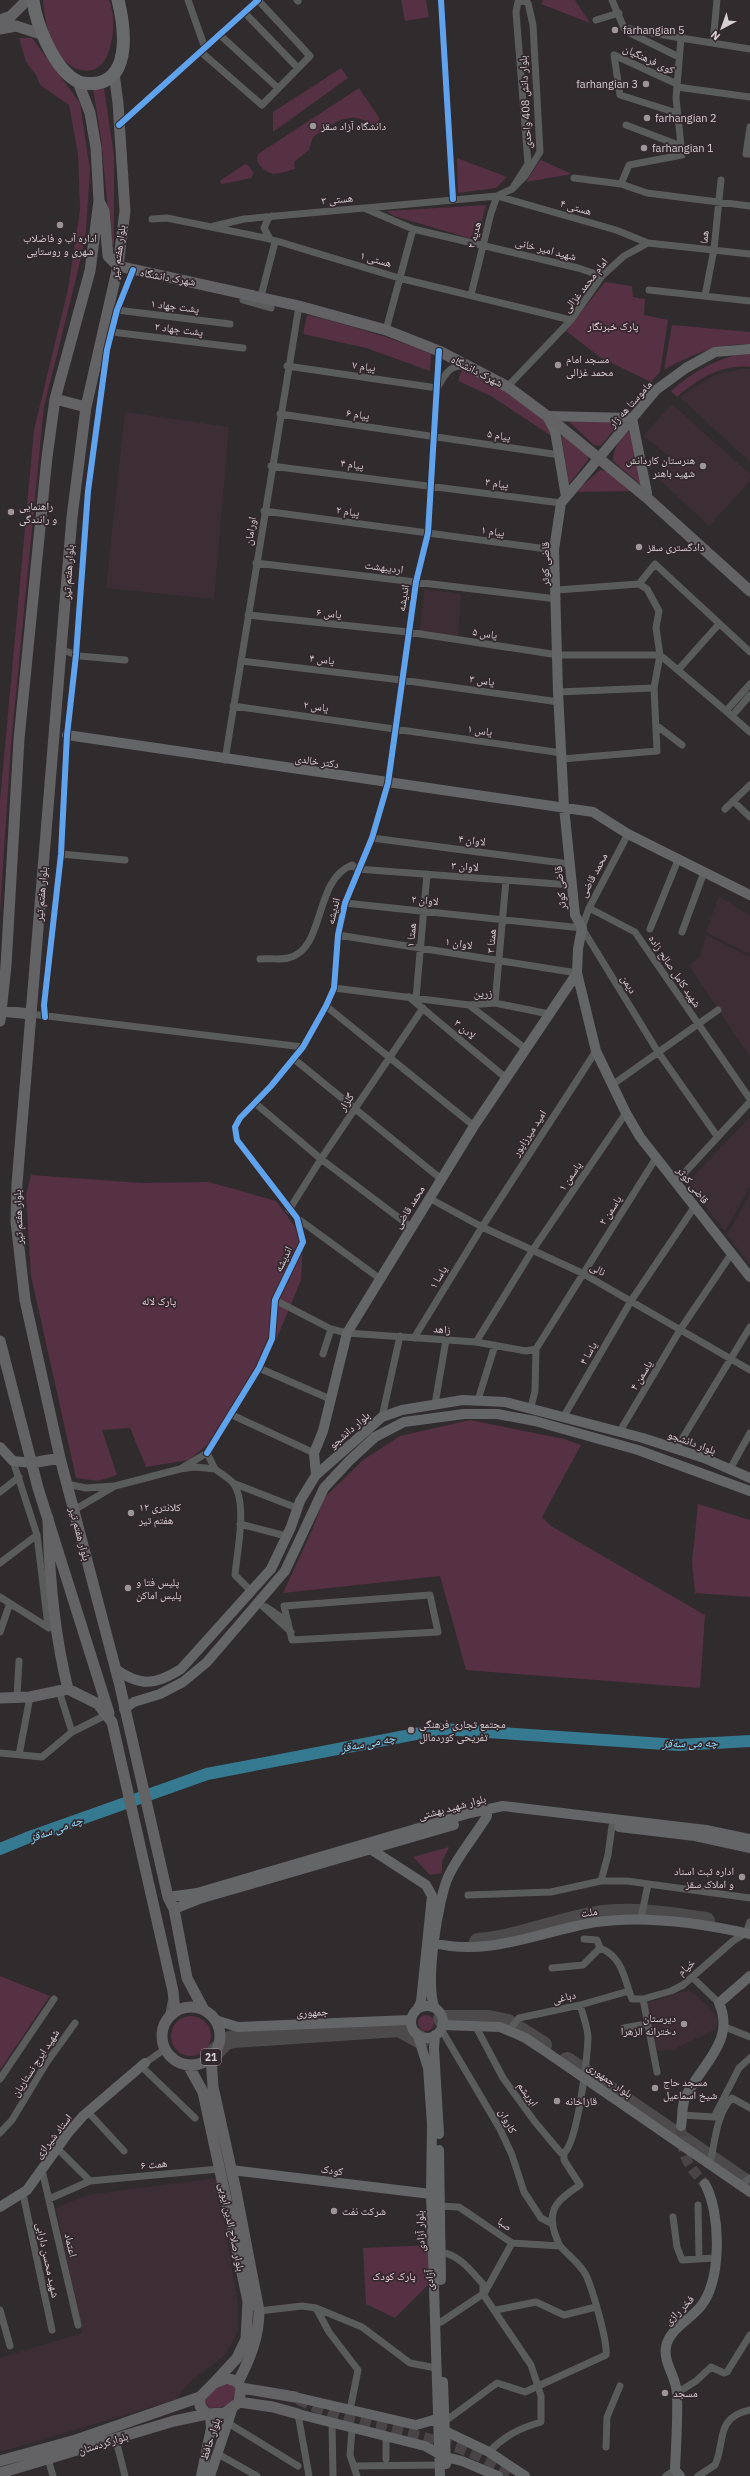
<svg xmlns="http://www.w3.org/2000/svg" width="750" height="2476" font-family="'IBM Plex Sans','Noto Naskh Arabic',sans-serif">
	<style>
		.built { fill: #3d2e35 }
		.green { fill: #563043 }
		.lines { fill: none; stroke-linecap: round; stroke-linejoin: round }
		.river { stroke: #367a92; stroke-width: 12 }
		.taxiway { stroke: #4d4a4b; stroke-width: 18 }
		.secondary-tunnel { stroke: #494446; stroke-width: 10; stroke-dasharray: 10 5; stroke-linecap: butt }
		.primary-tunnel { stroke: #494446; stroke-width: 11; stroke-dasharray: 11 5.5; stroke-linecap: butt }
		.street { stroke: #5a5b5b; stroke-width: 7 }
		.secondary { stroke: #636566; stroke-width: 10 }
		.primary { stroke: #636264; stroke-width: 11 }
		.highway { stroke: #67696a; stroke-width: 13 }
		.cycleway-casing { stroke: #33282d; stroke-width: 8 }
		.cycleway { stroke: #60a3ed; stroke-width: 6 }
		.poi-dot { fill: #9d9699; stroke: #33282d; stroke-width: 1.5 }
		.labels { text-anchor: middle; stroke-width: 3.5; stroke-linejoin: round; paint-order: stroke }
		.shield { fill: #33282d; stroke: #a69ea1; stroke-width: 1 }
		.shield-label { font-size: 10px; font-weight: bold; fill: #d7d0d3 }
		.poi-label { font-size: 11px; fill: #d7d0d3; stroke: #33282d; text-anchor: start }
		.street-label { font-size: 11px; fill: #d7d0d3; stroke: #33282d }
		.park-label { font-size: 11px; fill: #f5d1e1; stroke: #33282d }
		.water-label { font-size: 12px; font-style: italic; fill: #8ddfff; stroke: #33282d }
	</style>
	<rect width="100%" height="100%" fill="#302b2d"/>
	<!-- built -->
	<path class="built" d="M740,369H750V462L680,397L712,376Z
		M672,404L750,474V481L709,526L656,476L671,458L643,436Z
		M125,412L229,427L214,599L106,588Z
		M424,589L461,594L458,636L420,630Z
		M719,896L750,916V954L706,932Z
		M706,935L750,957V1057L689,966L700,956Z
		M750,1117V1187L725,1231L687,1183Z
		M750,1194V1264L727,1235Z
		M689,1990L709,2006L718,2019L716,2029L673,2050L655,2051L647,2003Z
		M217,2178L238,2305V2331L225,2355L191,2381L175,2400L0,2452V2358L82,2333L56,2208L87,2195Z"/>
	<!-- green -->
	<path class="green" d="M43,0H109C114,12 114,27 112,39C110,46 109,54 105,60C93,79 70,70 60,55C49,39 44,19 43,0Z
		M401,0H426L429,17L405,21Z
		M543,0H575L590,23L541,4Z
		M19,38H32L80,103L90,170L86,230L80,262L44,407L41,436L11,745L0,911V801L34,430L68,289L80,210L78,154L69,105L40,85L36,75L26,62Z
		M341,68L348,78L273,132V112Z
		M104,88L114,156V245L111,242L101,138L93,89Z
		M359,88L380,119L374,126C349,108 335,123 313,137L309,150L294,162L295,169C276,174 269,179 257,161L258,154Z
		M457,158L507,177L496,188L458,193Z
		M540,160L543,161L572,174L526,182Z
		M245,164L248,165L254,173L251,178L223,184L220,183L221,180Z
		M486,205L478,235L469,238L394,216L387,211Z
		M605,282L632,286L633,297L645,299L644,315L668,320L660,372L651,382L601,358L566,331Z
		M307,315C349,325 391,337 431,354L430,371L366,348L303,334Z
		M672,325L750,332V344C717,344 692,354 664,370Z
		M744,353H750V367C722,364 698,379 677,397L671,391C694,371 715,359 744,353Z
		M462,369C490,376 523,404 548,420L553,437L491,396L458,381Z
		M565,418L622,421L600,446L594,445Z
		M630,429L642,486L613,461C613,447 621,439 630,429Z
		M561,433L588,455V460L569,484Z
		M600,470L609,471L633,491L575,492Z
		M31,1175L142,1183L209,1182L276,1201L294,1225L303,1242L301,1280L277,1338L207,1445L189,1460L146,1467L130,1428L102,1430L117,1475L98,1481L76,1478L31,1276L26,1195Z
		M470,1420L564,1439L581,1445L542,1517L551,1526L705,1615L700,1688L466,1670L440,1576L283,1593L313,1528L324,1498L363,1460L400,1436Z
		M698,1504L750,1520V1597L695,1593L692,1562Z
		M449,1847L442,1862V1873L430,1875L413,1857Z
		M0,1976L50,1996L0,2070Z
		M418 2023a8 8 0 1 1 16 0a8 8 0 1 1-16 0Z
		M171 2036a20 20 0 1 1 40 0a20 20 0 1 1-40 0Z
		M431,2245L434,2279L395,2318L366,2304L363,2248Z
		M227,2382L234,2385L236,2390C233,2405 224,2408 210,2408L206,2404C206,2390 216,2387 227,2382Z"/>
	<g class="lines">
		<!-- river -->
		<path class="river" d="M0,1849L27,1838L207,1774L442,1729L679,1745L750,1741"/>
		<!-- taxiway -->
		<path class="taxiway" d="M478,1942C516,1939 553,1923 591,1916C629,1909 668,1915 706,1921
			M442,2019H489L508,2023L543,2045
			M215,2052L226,2041L234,2039L399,2028L421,2040
			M567,2061L750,2186"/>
		<!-- secondary-tunnel -->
		<path class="secondary-tunnel" d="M681,2126C682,2156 685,2162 705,2184"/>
		<!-- primary-tunnel -->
		<path class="primary-tunnel" d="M298,2399C369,2435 447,2429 514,2476"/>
		<!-- street -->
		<path class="street" d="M188,0L205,48
			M297,0L298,1
			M441,0L453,199
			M612,0L624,28L681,38
			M524,1L528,3L533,25L540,152L525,176L512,189L528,164L516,12L518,2Z
			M244,12L298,68
			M596,20L619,13
			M630,33L679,57
			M220,35L278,88
			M713,42L717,0
			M677,84L614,55L620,95L677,113
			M677,87L750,97
			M119,125L258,0L310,56L262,105L201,52
			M626,125L681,146
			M750,127L746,154H750
			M574,178L621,184L647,193L750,206
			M621,184L629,165L682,155L676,98L681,38L750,49
			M366,208L497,196L616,230L648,243
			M152,219L167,218L270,239L399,278L571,320
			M214,226L244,219L364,208L413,229L578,268L602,276
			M270,239L264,228L268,219L272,216
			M649,290L750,301
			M471,295L491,213L497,196L512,189
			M261,296L275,242
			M705,296L714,249L721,180
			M243,300L271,308
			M117,310L230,324
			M386,330L413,229
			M112,332L243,348
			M287,366L437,388C445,376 448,365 464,366
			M507,387L571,320L602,276L624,256L648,243L750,254
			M280,414L560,455
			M271,466L561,503
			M264,511L554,550
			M256,563L557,599
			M557,590L639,584
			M248,615L408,632L558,655H660L726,711L750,684
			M62,650L80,656L125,660
			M241,661L401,680L559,702
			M678,670L719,624
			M558,692L654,688
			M233,706L562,753
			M726,711L750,732
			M732,716L750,695
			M656,725L682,745
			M562,759L657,751L654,688L660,655L656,628L659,611L647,589L639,584L655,564L750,652
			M225,760L299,306
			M733,801L750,817
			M725,809L750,785
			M372,838L570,864
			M61,854L125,860
			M345,903L582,928
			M589,908L635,932L750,1099
			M582,928L658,1052L717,1136
			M582,928L589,908L628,834
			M650,929L678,860
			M682,932L704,872
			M338,935L577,973
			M260,959C269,958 280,960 288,958C326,950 313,880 352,865L357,869L571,885
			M334,988L469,1005L495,1003L549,1014
			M409,997L506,1078
			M416,998L427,874
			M495,1003L506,880
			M469,1005L526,1049
			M326,1006L474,1126
			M31,1014L303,1047
			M45,1017L44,1005L61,854L67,735L76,655L88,491L107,350L117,310L133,270
			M294,1059L441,1179
			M612,1085L718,1010
			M255,1103L321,1159L411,1227
			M676,1182L750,1102
			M429,1198L482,1227L582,1273L750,1370
			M289,1210L321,1159L423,1008
			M297,1218L379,1278
			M275,1300L331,1329L347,1333L476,1342L526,1351L536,1349
			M414,1338L482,1227L596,1051
			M476,1342L532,1251L626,1113
			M536,1349L656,1158
			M323,1354L331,1329
			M259,1368L330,1399
			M478,1400L495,1345
			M435,1404L446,1340
			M531,1407L535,1391L536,1349
			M230,1414L314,1453
			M564,1416L631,1301L695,1206
			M382,1417L400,1336
			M620,1431L680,1330L732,1253
			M676,1449L750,1327
			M207,1453L259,1368L272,1339L275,1300L303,1242L297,1218L237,1140L235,1127L240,1118L271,1086L303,1047L326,1006L334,988L338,935L345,903L372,838L388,783L416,582L428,533L439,351
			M207,1453L215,1469L195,1467L180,1469Z
			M13,1461L37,1535L48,1626
			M215,1469C220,1473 229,1478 233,1483C248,1503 237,1551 235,1575L252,1592
			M730,1469L750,1433
			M233,1483L297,1508
			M67,1484L86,1488L113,1486
			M0,1492L19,1477
			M74,1510L115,1486L180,1469
			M240,1524L286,1536
			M0,1563L37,1535
			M430,1595L438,1632L292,1640L284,1606Z
			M0,1597L49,1628
			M259,1603L291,1632
			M266,1607L288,1622
			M0,1632L10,1603
			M59,1691L72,1732
			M17,1696L19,1661
			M0,1753L42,1757L72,1732L102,1717
			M19,1755L30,1697
			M601,1881L608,1855L612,1826
			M468,1895L551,1892L601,1881H627L750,1898
			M641,1918L648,1884
			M584,1939L597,1940L600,1948
			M552,1968L583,1965L600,1948C623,1957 624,1979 632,1999H643L671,1991L683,1985L733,1941L746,1933L750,1922
			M692,1977L719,2003
			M643,1999L657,2072
			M168,2018L171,2003
			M475,2025L503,2078L535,2122L561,2153L565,2152C578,2138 587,2060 588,2038C588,2028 583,2015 580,2005
			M725,2027L750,2037
			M624,2028L646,2024
			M441,2029L500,2129L512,2155L524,2192L541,2218L551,2223
			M509,2030L519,2018L580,2005L629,1991
			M145,2063L165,2049
			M141,2066L195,2118
			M0,2079L54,1999
			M89,2113L124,2151
			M682,2115L714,2117L739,2068L750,2058
			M0,2133L12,2120L47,2062L75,2023
			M57,2148L90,2181
			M710,2163C715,2143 716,2114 732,2098L750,2108
			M42,2170L78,2325
			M740,2185L750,2178
			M23,2194L52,2330
			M49,2199L90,2181L219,2169
			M698,2205L699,2258
			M440,2206L459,2207L512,2243L560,2246
			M673,2217L677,2247L682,2260L715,2258
			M441,2252C461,2256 470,2270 483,2284V2294L531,2365L541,2396V2422C520,2428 504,2436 489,2452
			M485,2292L512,2243
			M316,2308L362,2327L410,2363L436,2368
			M0,2310L10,2346
			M496,2310L536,2302L564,2315L596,2307
			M259,2311L302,2306L316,2308L329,2332L358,2370L350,2410
			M441,2322L483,2294
			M677,2393L696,2381L711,2367L724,2373L727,2372L750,2335
			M298,2414L309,2476
			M444,2422L497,2383L525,2392L606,2355C608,2342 592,2288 586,2275C580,2264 570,2257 561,2247C558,2244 557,2238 555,2234C546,2208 560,2198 580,2185L564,2160V2152
			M228,2423L298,2466
			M332,2423L333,2476
			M352,2429L350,2455L357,2476
			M116,2440L125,2476
			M606,2447L607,2417L620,2386
			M218,2454L257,2476
			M48,2459L53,2476
			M386,2459V2438
			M354,2466L439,2465
			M666,2476L675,2470
			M698,2476L715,2465C726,2442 714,2418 750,2410"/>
		<!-- secondary -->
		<path class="secondary" d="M750,349L715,352L686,368L656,390L561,503L554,550L558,692L564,807L575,915L582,928L578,949L577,973L596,1051L626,1113L640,1137L750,1277
			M566,497L555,431L547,416L632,418L647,493L646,497
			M67,735L593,812L628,834L750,895
			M0,1447L13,1461L32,1463
			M316,1475L314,1453L323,1431L347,1333L474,1126L577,973
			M115,1669C140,1686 154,1686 181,1669L271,1569L291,1527L300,1501L316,1475L382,1417L402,1410L463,1400L505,1402L643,1438L704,1458L750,1478
			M124,1709L134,1702L160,1694L183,1682L207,1662L285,1571L324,1488L349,1461L375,1437L404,1422L464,1414H497L535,1421L638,1450L750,1491
			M619,1827L695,1836L750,1848
			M371,1846L372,1850L426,1885L432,1896L421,2002L418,2008
			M168,1897L197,1893L470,1813L503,1806L706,1830L750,1839
			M174,1909L199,1899L454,1825
			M434,1943C490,1957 541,1931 596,1922C645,1915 701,1923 750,1934
			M411 2022a16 16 0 1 1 32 0a16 16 0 1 1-32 0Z
			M435,2008C424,1987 438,1897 449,1875C459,1854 475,1836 487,1816V1810
			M215,2020L238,2027L410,2020
			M442,2025L500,2027L526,2038L750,2192
			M435,2035L434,2048L439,2134
			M418,2036L428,2068L432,2124L431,2194L440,2476
			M681,2126C683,2117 681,2105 686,2096C701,2065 736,2041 719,2003L750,1976
			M439,2150L441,2280
			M231,2170L431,2194
			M0,2207L27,2190L68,2133L83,2116L145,2063
			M443,2382L446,2464
			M295,2397L416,2425L437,2419
			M298,2414L425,2446L439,2454
			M445,2431L489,2452L525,2476
			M446,2457L462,2461L498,2476
			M201,2476L211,2428L210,2416
			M210,2476L232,2410
			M680,2476L675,2470C676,2445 678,2419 677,2394C677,2378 663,2363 666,2347C669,2329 690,2320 701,2306C722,2279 721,2213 705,2184"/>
		<!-- primary -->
		<path class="primary" d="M0,20L11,16L27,0
			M0,29L16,26L44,35
			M114,73L118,103L125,211L118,266L86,407L72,517L17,1184L16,1222L25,1300L60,1458L119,1682L168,1897L174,1909L187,1978L204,2010
			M99,201L104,211L108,256L118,266L299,306L386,330L439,351L508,387L547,416L646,497L750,591
			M55,399L86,407
			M1,1011L31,1014
			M0,1021L6,966L19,739L47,457L55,399L90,271L99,201L96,148L90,113L78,82
			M0,1341L38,1488L109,1713
			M32,1463L60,1458
			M48,1518C49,1576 54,1633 68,1689L98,1704L112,1722L173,1991L175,2012
			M0,1698L30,1697L68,1689
			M162 2036a29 29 0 1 1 58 0a29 29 0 1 1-58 0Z
			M211,2057L213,2087L236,2191L259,2311C259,2337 250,2359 238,2382
			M188,2065L203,2092L248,2301L246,2339L237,2358L214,2383
			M227,2378L238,2382L241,2388L239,2402L225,2413L207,2414L200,2406V2397L214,2383Z
			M241,2388L295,2397
			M239,2402L273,2407L298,2414
			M0,2461L76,2440L200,2397
			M0,2473L174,2421L207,2414"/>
		<!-- highway -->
		<path class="highway" d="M33,0C36,24 54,69 77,81C82,84 92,84 98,83C132,76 124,24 118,0"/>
		<defs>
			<path id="cycleway" d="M441,0L453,199
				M119,125L258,0
				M45,1017L44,1005L61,854L67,735L76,655L88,491L107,350L117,310L133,270
				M207,1453L259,1368L272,1339L275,1300L303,1242L297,1218L237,1140L235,1127L240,1118L271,1086L303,1047L326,1006L334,988L338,935L345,903L372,838L388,783L416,582L428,533L439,351"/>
		</defs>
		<!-- cycleway casing -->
		<use href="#cycleway" class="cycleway-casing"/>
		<!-- cycleway -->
		<use href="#cycleway" class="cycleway"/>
	</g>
	<!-- markers -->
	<g class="poi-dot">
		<circle cx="615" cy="30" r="4"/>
		<circle cx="646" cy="84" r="4"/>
		<circle cx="647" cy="118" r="4"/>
		<circle cx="313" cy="126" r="4"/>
		<circle cx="644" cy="148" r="4"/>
		<circle cx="60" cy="225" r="4"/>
		<circle cx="558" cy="365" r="4"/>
		<circle cx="703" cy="466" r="4"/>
		<circle cx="11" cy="512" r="4"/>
		<circle cx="639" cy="547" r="4"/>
		<circle cx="131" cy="1513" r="4"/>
		<circle cx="128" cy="1588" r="4"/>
		<circle cx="411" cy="1730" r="4"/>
		<circle cx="742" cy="1877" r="4"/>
		<circle cx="684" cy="2024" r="4"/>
		<circle cx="655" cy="2088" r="4"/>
		<circle cx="557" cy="2101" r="4"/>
		<circle cx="334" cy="2211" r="4"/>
		<circle cx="665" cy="2393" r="4"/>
	</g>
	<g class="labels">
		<!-- shield labels -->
		<rect class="shield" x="201" y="2049" width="20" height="16" rx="3"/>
		<g class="shield-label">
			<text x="211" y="2061">21</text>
		</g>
		<!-- poi labels -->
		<g class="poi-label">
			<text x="623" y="34">farhangian 5</text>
			<text x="638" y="88" text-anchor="end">farhangian 3</text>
			<text x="655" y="122">farhangian 2</text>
			<text x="321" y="130">دانشگاه آزاد سقز</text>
			<text x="652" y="152">farhangian 1</text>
			<text x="60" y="242" text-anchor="middle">اداره آب و فاضلاب<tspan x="60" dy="13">شهری و روستایی</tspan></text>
			<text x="566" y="363">مسجد امام<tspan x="566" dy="13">محمد غزالی</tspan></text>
			<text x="695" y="464" text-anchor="end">هنرستان کاردانش<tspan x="695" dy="13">شهید باهنر</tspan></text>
			<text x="19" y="510">راهنمایی<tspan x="19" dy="13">و رانندگی</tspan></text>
			<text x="647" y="551">دادگستری سقز</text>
			<text x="139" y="1511">کلانتری ۱۲<tspan x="139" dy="13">هفتم تیر</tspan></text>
			<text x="136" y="1586">پلیس فتا و<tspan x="136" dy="13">پلیس اماکن</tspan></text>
			<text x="419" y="1728">مجتمع تجاری فرهنگی<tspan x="419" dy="13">تفریحی کوردمالل</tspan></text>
			<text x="734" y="1875" text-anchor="end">اداره ثبت اسناد<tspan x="734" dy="13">و املاک سقز</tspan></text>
			<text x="676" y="2022" text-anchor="end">دیرستان<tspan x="676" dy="13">دخترانه الزهرا</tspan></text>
			<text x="663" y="2086">مسجد حاج<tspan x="663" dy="13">شیخ اسماعیل</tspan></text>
			<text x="565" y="2105">قازاخانه</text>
			<text x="342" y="2215">شرکت نفت</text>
			<text x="673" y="2397">مسجد</text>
		</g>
		<!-- street labels -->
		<g class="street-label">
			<text transform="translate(649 59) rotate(25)" y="4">کوی فرهنگیان</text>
			<text transform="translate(525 102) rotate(-93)" y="4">بلوار دانش 408 واحدی</text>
			<text transform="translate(337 199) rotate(-5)" y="4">هستی ۳</text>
			<text transform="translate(576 207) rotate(16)" y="4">هستی ۴</text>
			<text transform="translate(474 235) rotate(-76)" y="4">هدیه ۲</text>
			<text transform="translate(704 237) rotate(-83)" y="4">هما</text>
			<text transform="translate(546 249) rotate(14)" y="4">شهید امیر خانی</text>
			<text transform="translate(118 252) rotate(-82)" y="4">بلوار هفتم تیر</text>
			<text transform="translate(376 259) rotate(16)" y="4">هستی ۱</text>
			<text transform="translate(168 277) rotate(10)" y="4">شهرک دانشگاه</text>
			<text transform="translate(585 285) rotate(-52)" y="4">امام محمد غزالی</text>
			<text transform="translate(175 306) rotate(7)" y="4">پشت جهاد ۱</text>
			<text transform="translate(179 329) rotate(7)" y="4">پشت جهاد ۲</text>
			<text transform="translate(364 366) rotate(8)" y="4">پیام ۷</text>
			<text transform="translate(477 371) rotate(27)" y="4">شهرک دانشگاه</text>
			<text transform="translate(630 404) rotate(-48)" y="4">ماموستا هه ژار</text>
			<text transform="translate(358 414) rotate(8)" y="4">پیام ۶</text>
			<text transform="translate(499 435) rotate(9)" y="4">پیام ۵</text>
			<text transform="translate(352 464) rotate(7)" y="4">پیام ۴</text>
			<text transform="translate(497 483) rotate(8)" y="4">پیام ۳</text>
			<text transform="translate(348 511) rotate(8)" y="4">پیام ۲</text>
			<text transform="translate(250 531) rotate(-81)" y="4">اورامان</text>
			<text transform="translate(493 531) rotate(8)" y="4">پیام ۱</text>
			<text transform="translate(545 564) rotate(-90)" y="4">قاضی کوثر</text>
			<text transform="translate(384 567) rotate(7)" y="4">اردیبهشت</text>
			<text transform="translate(68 572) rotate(-86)" y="4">بلوار هفتم تیر</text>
			<text transform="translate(403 598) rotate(-81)" y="4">اندیشه</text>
			<text transform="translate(329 613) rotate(6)" y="4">یاس ۶</text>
			<text transform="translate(485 633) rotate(9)" y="4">یاس ۵</text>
			<text transform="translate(322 659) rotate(7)" y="4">یاس ۴</text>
			<text transform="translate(482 680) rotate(8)" y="4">یاس ۳</text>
			<text transform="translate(316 706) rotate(8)" y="4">یاس ۲</text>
			<text transform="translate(480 730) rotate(9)" y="4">یاس ۱</text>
			<text transform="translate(317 761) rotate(8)" y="4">دکتر خالدی</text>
			<text transform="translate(472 840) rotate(7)" y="4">لاوان ۴</text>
			<text transform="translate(465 866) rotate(4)" y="4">لاوان ۳</text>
			<text transform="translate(593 875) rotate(-62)" y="4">محمد قاضی</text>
			<text transform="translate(560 888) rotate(-96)" y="4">قاضی کوثر</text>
			<text transform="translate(41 894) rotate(-85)" y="4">بلوار هفتم تیر</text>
			<text transform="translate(425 900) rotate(6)" y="4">لاوان ۲</text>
			<text transform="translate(333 911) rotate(-76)" y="4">اندیشه</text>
			<text transform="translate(411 935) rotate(-85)" y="4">همتا ۱</text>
			<text transform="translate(491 941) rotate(-85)" y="4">همتا ۳</text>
			<text transform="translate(459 943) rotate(9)" y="4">لاوان ۱</text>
			<text transform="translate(675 971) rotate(56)" y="4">شهید کامل صالح زاده</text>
			<text transform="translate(629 984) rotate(58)" y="4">دیمن</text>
			<text transform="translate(483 993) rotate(-2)" y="4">زرین</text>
			<text transform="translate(465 1029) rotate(40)" y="4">لادن ۳</text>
			<text transform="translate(346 1102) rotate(-56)" y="4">گلزار</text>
			<text transform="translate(529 1133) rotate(-57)" y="4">امید میرزاپور</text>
			<text transform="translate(570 1176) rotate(-56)" y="4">یاسمن ۱</text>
			<text transform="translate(693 1185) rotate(51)" y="4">قاضی کوثر</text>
			<text transform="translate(409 1207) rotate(-58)" y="4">محمد قاضی</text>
			<text transform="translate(610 1210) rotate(-57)" y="4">یاسمن ۲</text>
			<text transform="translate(18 1217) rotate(-92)" y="4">بلوار هفتم تیر</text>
			<text transform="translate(283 1259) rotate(-64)" y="4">اندیشه</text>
			<text transform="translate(598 1269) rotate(29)" y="4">نالی</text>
			<text transform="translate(438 1277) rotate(-59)" y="4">یاسا ۱</text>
			<text transform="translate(442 1329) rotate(4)" y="4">زاهد</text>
			<text transform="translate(588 1353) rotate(-60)" y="4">یاسا ۴</text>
			<text transform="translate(641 1375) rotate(-59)" y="4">یاسمن ۴</text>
			<text transform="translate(349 1430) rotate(-41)" y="4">بلوار دانشجو</text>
			<text transform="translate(692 1442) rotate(20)" y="4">بلوار دانشجو</text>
			<text transform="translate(80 1534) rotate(75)" y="4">بلوار هفتم تیر</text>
			<text transform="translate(452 1807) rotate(-15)" y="4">بلوار شهید بهشتی</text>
			<text transform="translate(589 1912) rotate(-9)" y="4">ملت</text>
			<text transform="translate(686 1967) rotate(-40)" y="4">خیام</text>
			<text transform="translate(564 1997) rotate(-13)" y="4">دباغی</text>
			<text transform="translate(312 2012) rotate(-3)" y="4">جمهوری</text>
			<text transform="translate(35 2063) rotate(-57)" y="4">شهید ایرج نستاریان</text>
			<text transform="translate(610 2080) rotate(35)" y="4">بلوار جمهوری</text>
			<text transform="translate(528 2094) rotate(55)" y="4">ابریشم</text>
			<text transform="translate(508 2121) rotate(63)" y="4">کاروان</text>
			<text transform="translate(53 2136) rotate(-52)" y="4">استاد شیرازی</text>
			<text transform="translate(154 2164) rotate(-5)" y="4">همت ۶</text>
			<text transform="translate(332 2170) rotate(7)" y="4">کودک</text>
			<text transform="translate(505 2224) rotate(36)" y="4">صبا</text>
			<text transform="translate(232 2227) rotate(78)" y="4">بلوار صلاح الدین ایوبی</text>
			<text transform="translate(420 2231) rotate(-92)" y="4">بلوار آزادی</text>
			<text transform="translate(71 2245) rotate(77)" y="4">اعتماد</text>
			<text transform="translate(48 2260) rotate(78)" y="4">شهید محسن دارابی</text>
			<text transform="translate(429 2280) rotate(-91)" y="4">آزادی</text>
			<text transform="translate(679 2310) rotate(-45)" y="4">فخر رازی</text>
			<text transform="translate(210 2439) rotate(-72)" y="4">بلوار حافظ</text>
			<text transform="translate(103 2443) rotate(-17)" y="4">بلوارکردستان</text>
		</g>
		<!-- park labels -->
		<g class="park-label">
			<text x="613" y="330">پارک خبرنگار</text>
			<text x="159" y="1305">پارک لاله</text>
			<text x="394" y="2280">پارک کودک</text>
		</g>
		<!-- water labels -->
		<g class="water-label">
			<text transform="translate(368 1743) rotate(-11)" y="4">چە می سەقز</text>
			<text transform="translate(690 1743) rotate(-1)" y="4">چە می سەقز</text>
			<text transform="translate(56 1829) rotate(-20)" y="4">چە می سەقز</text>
		</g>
	</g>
	<!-- north arrow -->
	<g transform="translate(722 28) rotate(221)" stroke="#33282d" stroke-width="3" paint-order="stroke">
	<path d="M0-3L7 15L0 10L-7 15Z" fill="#d7d0d3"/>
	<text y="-6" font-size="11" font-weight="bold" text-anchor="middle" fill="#d7d0d3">N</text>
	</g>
</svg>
